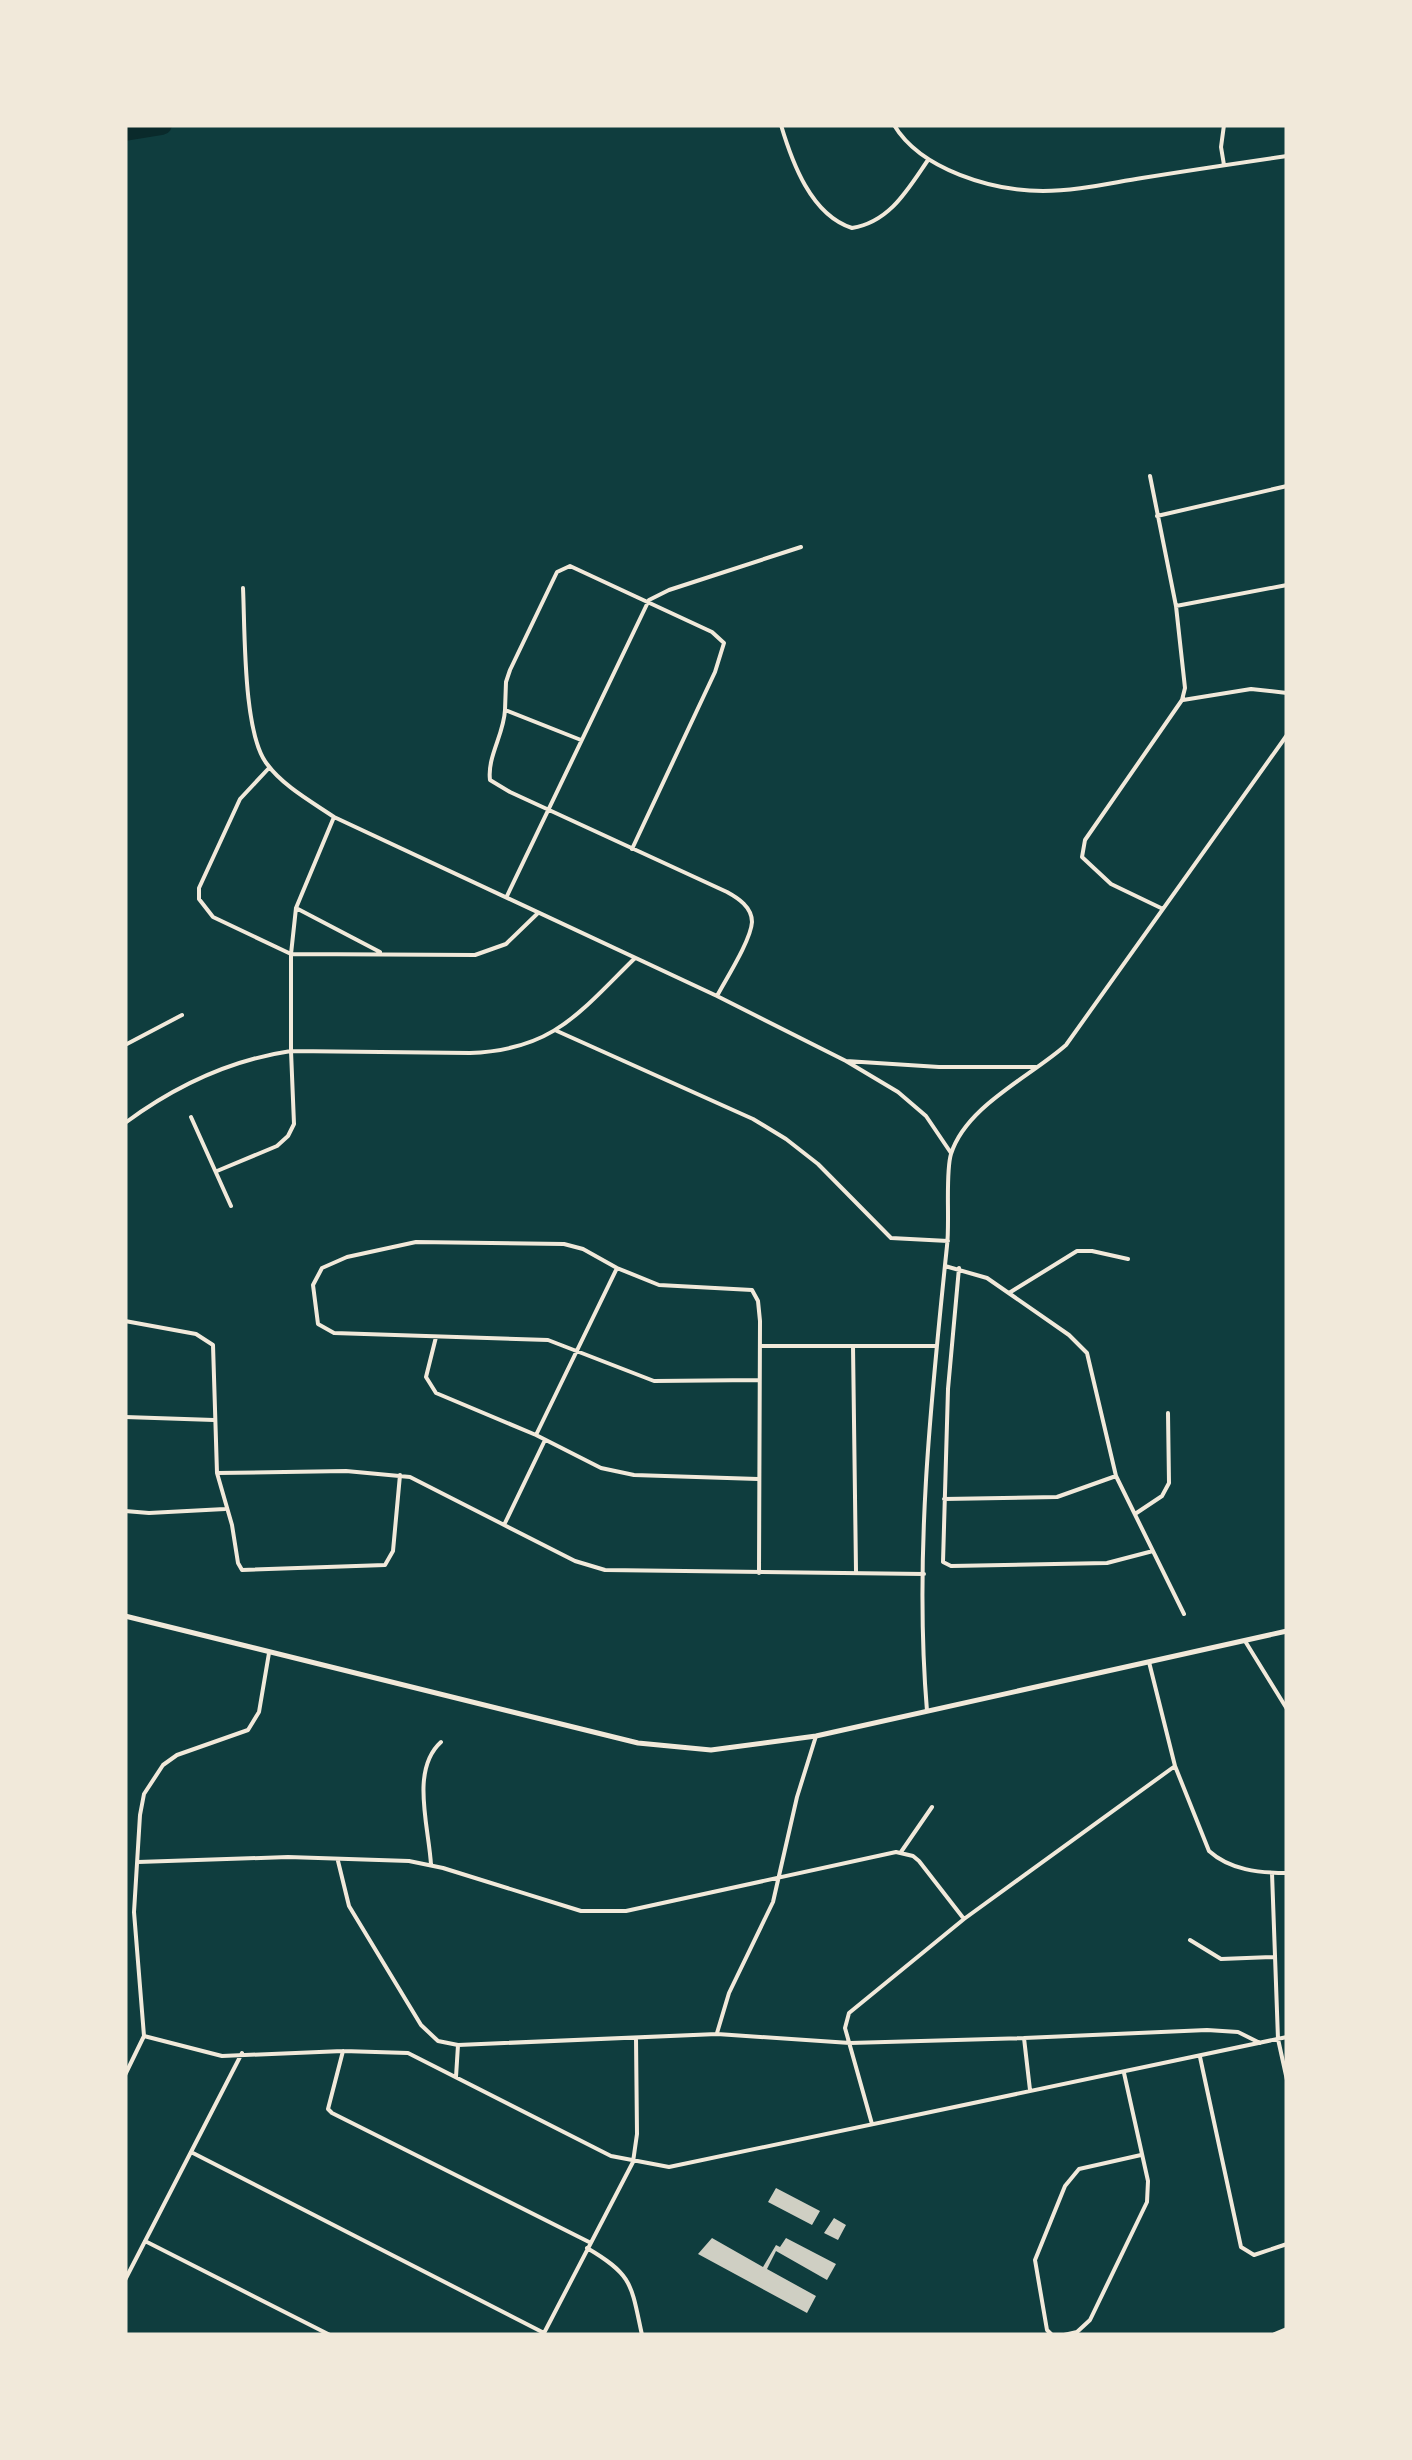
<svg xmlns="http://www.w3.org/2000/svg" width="1412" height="2460" font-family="'PT Sans',sans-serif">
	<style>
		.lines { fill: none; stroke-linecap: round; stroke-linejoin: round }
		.river { stroke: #0a2a2b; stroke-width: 20 }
		.building { fill: #cfcfc3 }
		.minor { stroke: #f1e9da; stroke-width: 4 }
		.tertiary { stroke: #f1e9da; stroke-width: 5 }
		.secondary { stroke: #f1e9da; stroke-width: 6 }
	</style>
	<rect width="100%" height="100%" fill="#0f3d3e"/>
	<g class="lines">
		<!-- river -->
		<path class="river" d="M125,131L162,125"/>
	</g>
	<!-- building -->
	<path class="building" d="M776,2188L820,2211L812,2225L768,2202Z
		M834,2218L846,2225L838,2240L824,2233Z
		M712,2238L763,2267L776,2245L780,2247L786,2238L836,2264L827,2280L776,2251L767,2269L816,2296L807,2313L698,2254Z"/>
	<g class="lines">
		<!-- minor -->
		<path class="minor" d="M781,125C792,162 811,215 852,228C890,222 908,189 928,160
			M894,125C921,170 993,191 1043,191C1076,191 1110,183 1142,178C1191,170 1239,163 1287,156
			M1224,125L1221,147L1224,165
			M1150,476L1176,606L1185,688L1182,700L1085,840L1082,857L1111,884L1163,909
			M1157,516L1287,486
			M243,588C245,630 243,734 267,764C283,786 312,802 334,817L717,996L846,1061L898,1092L926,1116L951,1153
			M649,600L669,590L801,547
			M1176,606L1287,585
			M1183,700L1251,689L1287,693
			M505,710C504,734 487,757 490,780L510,792L727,892C738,898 752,907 752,922C751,940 726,979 717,996
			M581,740L505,710L506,682L510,670L557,572L570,566L712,632L724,643L715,672L632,849
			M269,768L240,799L199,888V899L213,917L291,954L475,955L506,944L537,914
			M507,896L649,600
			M296,908L380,952
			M557,1031L753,1119L786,1139L818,1164L891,1238L948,1241
			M125,1045L182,1015
			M846,1061L939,1067H1036
			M191,1117L231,1206
			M125,1123C175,1086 230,1060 291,1051L470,1053C553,1050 579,1013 634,959
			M217,1171L277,1146L288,1136L294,1124L291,1051V954L296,908L334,817
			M945,1266L987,1278L1069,1335L1087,1353L1116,1476L1184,1614
			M959,1268L948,1389L943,1562L951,1566L1107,1563L1153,1551
			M1009,1293L1077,1251H1092L1128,1259
			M125,1321L196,1334L213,1345L217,1473L232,1525L238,1563L242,1570L385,1565L393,1551L400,1475
			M436,1337L426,1377L436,1393L536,1435L601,1468L634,1475L758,1479
			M760,1346H935
			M853,1346L856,1571
			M125,1417L214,1420
			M536,1435L617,1268
			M217,1473L346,1471L410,1477L575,1561L605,1570L924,1574
			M944,1499L1057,1497L1116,1476
			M125,1511L149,1513L225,1509
			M1135,1514L1162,1496L1169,1483L1168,1413
			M505,1523L545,1440
			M759,1573L760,1321L758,1301L752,1290L659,1285L617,1268L583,1249L564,1244L416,1242L347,1257L322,1268L313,1285L318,1324L334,1333L548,1340L654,1381L759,1380
			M1245,1641L1287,1709
			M1149,1662L1175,1766L1209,1851C1230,1870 1259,1873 1287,1873
			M927,1711C914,1557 931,1399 947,1246C950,1222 945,1173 951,1154C966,1106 1030,1077 1066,1045L1287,735
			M901,1852L932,1807
			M338,1861L349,1906L421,2025L438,2041L458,2045
			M138,1862L288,1857L409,1861L443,1868L581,1911H626L896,1852L913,1856L919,1861L964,1919
			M431,1865C429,1827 410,1770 441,1742
			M1272,1873L1278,2039L1287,2080
			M1190,1940L1221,1959L1275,1957
			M717,2033L729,1993L773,1902L797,1797L816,1736
			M144,2036L222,2056L343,2051L408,2053L611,2156L669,2167L1287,2037
			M1024,2038L1207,2030L1238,2032L1260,2043
			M343,2051L328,2109L332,2113L589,2242
			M1200,2057L1241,2247L1254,2255L1287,2244
			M125,2075L144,2036L134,1912L140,1815L144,1794L163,1765L177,1755L248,1730L259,1712L269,1653
			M456,2077L458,2045L717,2034L850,2043L1024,2038L1030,2090
			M872,2124L845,2028L849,2013L964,1919L1175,1766
			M191,2152L548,2335
			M145,2241L330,2335
			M587,2248C633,2275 631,2284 642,2335
			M125,2280L242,2053
			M543,2335L633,2162L637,2134L636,2038
			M1052,2335L1047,2330L1035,2260L1065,2186L1079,2169L1141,2155
			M1064,2335L1077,2332L1090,2320L1147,2202L1148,2181L1124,2073"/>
		<!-- tertiary -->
		<path class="tertiary" d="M125,1616L638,1743L711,1750L816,1736L1287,1631"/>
		<!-- secondary -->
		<path class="secondary" d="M1275,2335L1287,2330"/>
	</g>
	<!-- border -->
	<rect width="1412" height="2460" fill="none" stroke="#f1e9da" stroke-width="255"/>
</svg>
